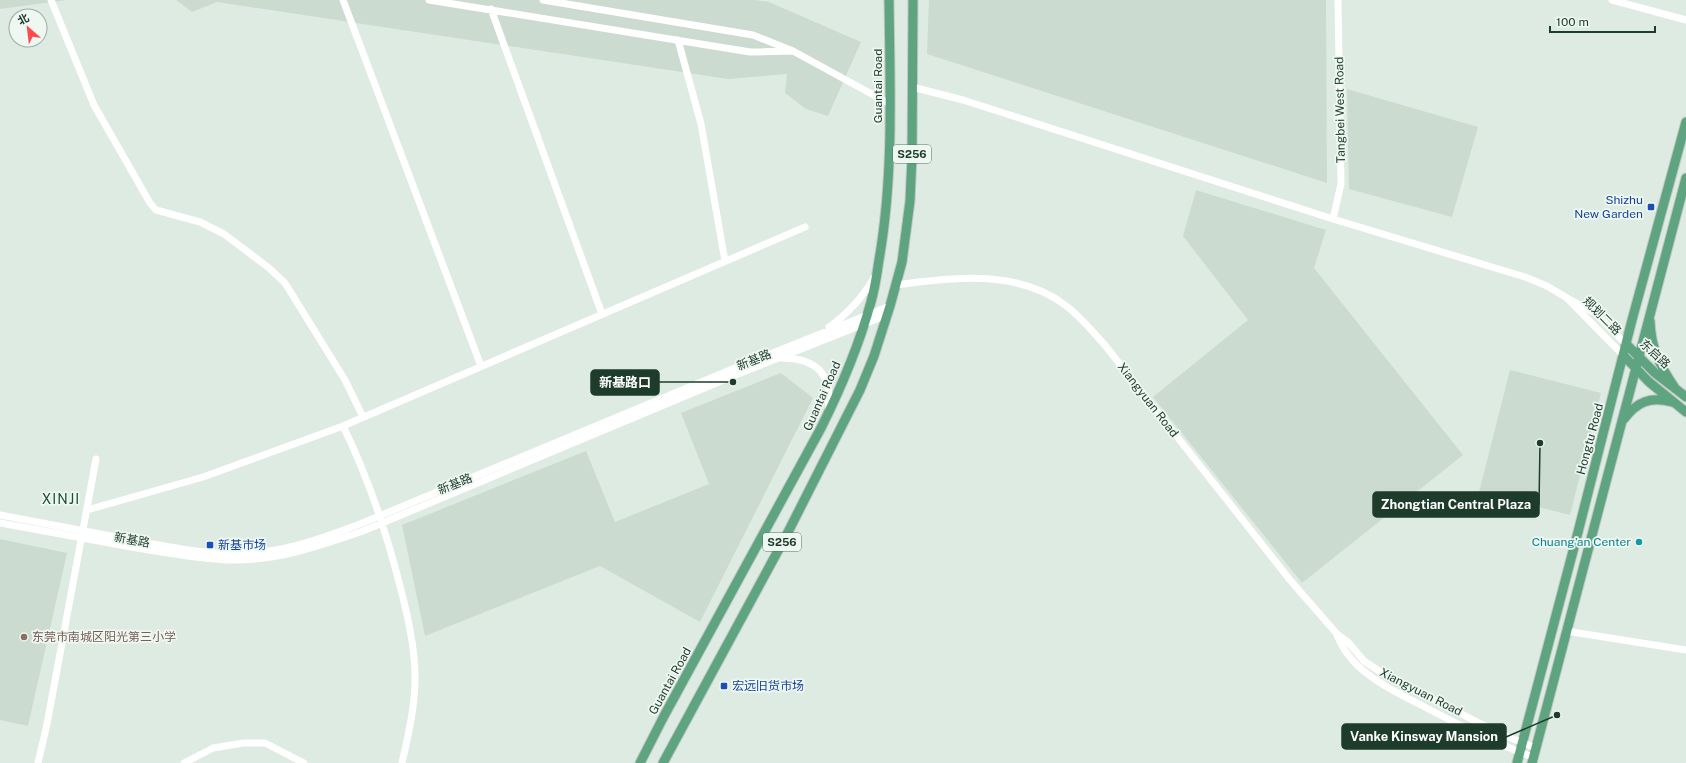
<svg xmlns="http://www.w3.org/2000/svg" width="1686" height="763" font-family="'Public Sans','Noto Sans SC',sans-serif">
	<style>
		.built { fill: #ccdbd0 }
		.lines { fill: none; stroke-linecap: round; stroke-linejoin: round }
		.major-casing { stroke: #c0c8c4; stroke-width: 11 }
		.minor { stroke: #fff; stroke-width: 7 }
		.major { stroke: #5fa480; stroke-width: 9 }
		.transit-dot { fill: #1a4fb4; stroke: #eef7f1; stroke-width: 1.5 }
		.culture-dot { fill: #0f9aa8; stroke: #eef7f1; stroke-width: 1.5 }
		.education-dot { fill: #8d6e63; stroke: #eef7f1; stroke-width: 1.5 }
		.labels { text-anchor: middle; stroke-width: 3.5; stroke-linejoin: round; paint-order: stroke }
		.shield { fill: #eef7f1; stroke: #5c7467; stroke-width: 1 }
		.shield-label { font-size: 11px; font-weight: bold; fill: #1e3c2c }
		.street-label { font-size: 12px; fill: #1e3c2c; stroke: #eef7f1 }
		.transit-label { font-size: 12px; fill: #164399; stroke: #eef7f1; text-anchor: start }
		.culture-label { font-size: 12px; fill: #0d838f; stroke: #eef7f1; text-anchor: end }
		.education-label { font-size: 12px; fill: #785e54; stroke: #eef7f1; text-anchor: start }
		.quarter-label { font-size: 14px; letter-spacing: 1px; fill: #194f34; stroke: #eef7f1 }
		.leader { fill: none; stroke: #1e3c2c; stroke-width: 1.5 }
		.callout-dot { fill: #1e3c2c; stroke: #eef7f1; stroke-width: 1.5 }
		.callout { fill: #1e3c2c; stroke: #1e3c2c; stroke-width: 1.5 }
		.callout-label { font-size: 13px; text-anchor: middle; font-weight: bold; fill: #fff }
	</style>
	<rect width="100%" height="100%" fill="#deebe2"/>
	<!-- built -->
	<path class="built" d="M0,0H67L0,9Z
		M176,0H755L769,2L861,42L828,116L806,109L785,93L787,74L728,79L217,2L192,12Z
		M929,0H1326L1327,183L927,54Z
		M1347,89L1478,127L1452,217L1349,189Z
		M1196,190L1326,230L1314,268L1463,455L1302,583L1153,397L1248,320L1183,236Z
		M1510,370L1601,393L1570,515L1479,492Z
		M781,373L813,398L700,622L600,566L425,636L402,525L586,451L615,522L709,484L681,413Z
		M0,539L67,553L28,726L0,720Z"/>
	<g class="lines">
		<defs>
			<path id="major" d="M1650,321C1651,349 1660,366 1675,388
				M1626,344L1655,373L1686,397
				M1623,355L1649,382L1686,412
				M1624,419C1637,402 1650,396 1672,402
				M640,763L664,716L821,428C841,388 859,345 871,302C875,288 877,274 879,260C894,175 890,86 889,0
				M663,763L786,536L860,390L874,356L890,306L902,262L910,201L912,157L913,0
				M1517,763L1577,536L1632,320L1686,122
				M1532,763L1686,178"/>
		</defs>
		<!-- major casing -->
		<use href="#major" class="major-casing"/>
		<!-- minor -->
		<path class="minor" d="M51,0L94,105L150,203L156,210L200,222L224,234L269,268L285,283L345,380L363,417
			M343,0L481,366
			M429,0L750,52L793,51
			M543,0L753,35L793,51L890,104
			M1612,0L1686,20
			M491,9L602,314
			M678,40L701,124L725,261
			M912,87L963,100L1333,219L1525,277L1547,286L1567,298
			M1333,219L1341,184L1338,0
			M896,285C951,277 1018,269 1065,305C1080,316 1091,330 1104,344L1290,580L1337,634L1348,642L1364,661L1382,673L1481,724L1506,736L1536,748
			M829,327C849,313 863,297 875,276
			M1623,355L1567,298L1595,313L1626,344
			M782,358C803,358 823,364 828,387C830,395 828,404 829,412
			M343,426C368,477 386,531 400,586C406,609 412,634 414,658C418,692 410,729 402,763
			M87,510L203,477L343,426L805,227
			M0,515C44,523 88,532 132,540C175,548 217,557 261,552C296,548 328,536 360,524L735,368L890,306
			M0,523C46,531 92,540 137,548C168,553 199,559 230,560C276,561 320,546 363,531L738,374L887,315
			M1566,631L1686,650
			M1337,635C1343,650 1355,665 1369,675C1384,687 1402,695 1419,704C1457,724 1494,743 1533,757
			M38,763L47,724L96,459
			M184,763L213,748L243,743H265L304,763"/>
		<!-- major -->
		<use href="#major" class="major"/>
	</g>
	<!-- markers -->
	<g class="transit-dot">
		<rect x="1647" y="203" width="8" height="8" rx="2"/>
		<rect x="206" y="541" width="8" height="8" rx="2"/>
		<rect x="720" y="682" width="8" height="8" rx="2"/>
	</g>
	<circle class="culture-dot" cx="1639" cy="542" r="4"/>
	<circle class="education-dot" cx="24" cy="637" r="4"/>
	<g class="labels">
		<!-- shield labels -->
		<g class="shield">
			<rect x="893" y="145" width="38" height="18" rx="3"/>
			<rect x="763" y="533" width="38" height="18" rx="3"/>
		</g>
		<g class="shield-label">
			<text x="912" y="158">S256</text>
			<text x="782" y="546">S256</text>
		</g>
		<!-- street labels -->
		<g class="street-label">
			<text transform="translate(878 86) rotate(-90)" y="4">Guantai Road</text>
			<text transform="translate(1340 110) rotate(-91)" y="4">Tangbei West Road</text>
			<text transform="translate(1602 316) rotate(45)" y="4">规划二路</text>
			<text transform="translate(1655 354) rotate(43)" y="4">东启路</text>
			<text transform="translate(754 360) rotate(-22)" y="4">新基路</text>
			<text transform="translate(822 396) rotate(-66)" y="4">Guantai Road</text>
			<text transform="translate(1148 400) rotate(52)" y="4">Xiangyuan Road</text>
			<text transform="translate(1590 439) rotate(-75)" y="4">Hongtu Road</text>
			<text transform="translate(455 484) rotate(-22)" y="4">新基路</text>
			<text transform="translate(132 540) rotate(10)" y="4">新基路</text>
			<text transform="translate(670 681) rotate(-61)" y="4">Guantai Road</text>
			<text transform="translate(1421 692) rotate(27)" y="4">Xiangyuan Road</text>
		</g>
		<!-- transit labels -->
		<g class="transit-label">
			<text x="1643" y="204" text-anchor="end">Shizhu<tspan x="1643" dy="14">New Garden</tspan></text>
			<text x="218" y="549">新基市场</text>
			<text x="732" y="690">宏远旧货市场</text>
		</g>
		<!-- culture labels -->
		<g class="culture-label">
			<text x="1631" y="546">Chuang’an Center</text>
		</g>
		<!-- education labels -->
		<g class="education-label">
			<text x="32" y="641">东莞市南城区阳光第三小学</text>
		</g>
		<!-- quarter labels -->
		<g class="quarter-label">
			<text x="61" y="504">XINJI</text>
		</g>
	</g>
	<!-- callouts -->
	<path class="leader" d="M733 382L659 382M1540 443L1539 505M1557 715L1506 737"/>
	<g class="callout-dot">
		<circle cx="733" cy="382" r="4"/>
		<circle cx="1540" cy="443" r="4"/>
		<circle cx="1557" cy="715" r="4"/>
	</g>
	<g class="callout">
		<rect x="591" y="370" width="68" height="25" rx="4"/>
		<rect x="1373" y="492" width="166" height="25" rx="4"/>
		<rect x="1342" y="724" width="164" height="25" rx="4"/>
	</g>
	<g class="callout-label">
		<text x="625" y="387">新基路口</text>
		<text x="1456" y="509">Zhongtian Central Plaza</text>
		<text x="1424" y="741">Vanke Kinsway Mansion</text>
	</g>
	<!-- north arrow -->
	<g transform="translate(28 28) rotate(332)"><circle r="19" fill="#eef7f1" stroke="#9baca2"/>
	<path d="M0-3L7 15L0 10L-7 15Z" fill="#fd4a4d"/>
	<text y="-6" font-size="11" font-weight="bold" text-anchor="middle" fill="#1e3c2c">北</text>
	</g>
	<!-- scale -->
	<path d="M1550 26v6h105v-6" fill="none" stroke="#1e3c2c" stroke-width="2"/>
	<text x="1556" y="26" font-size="12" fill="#1e3c2c" stroke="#eef7f1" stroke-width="3" paint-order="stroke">100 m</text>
</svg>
